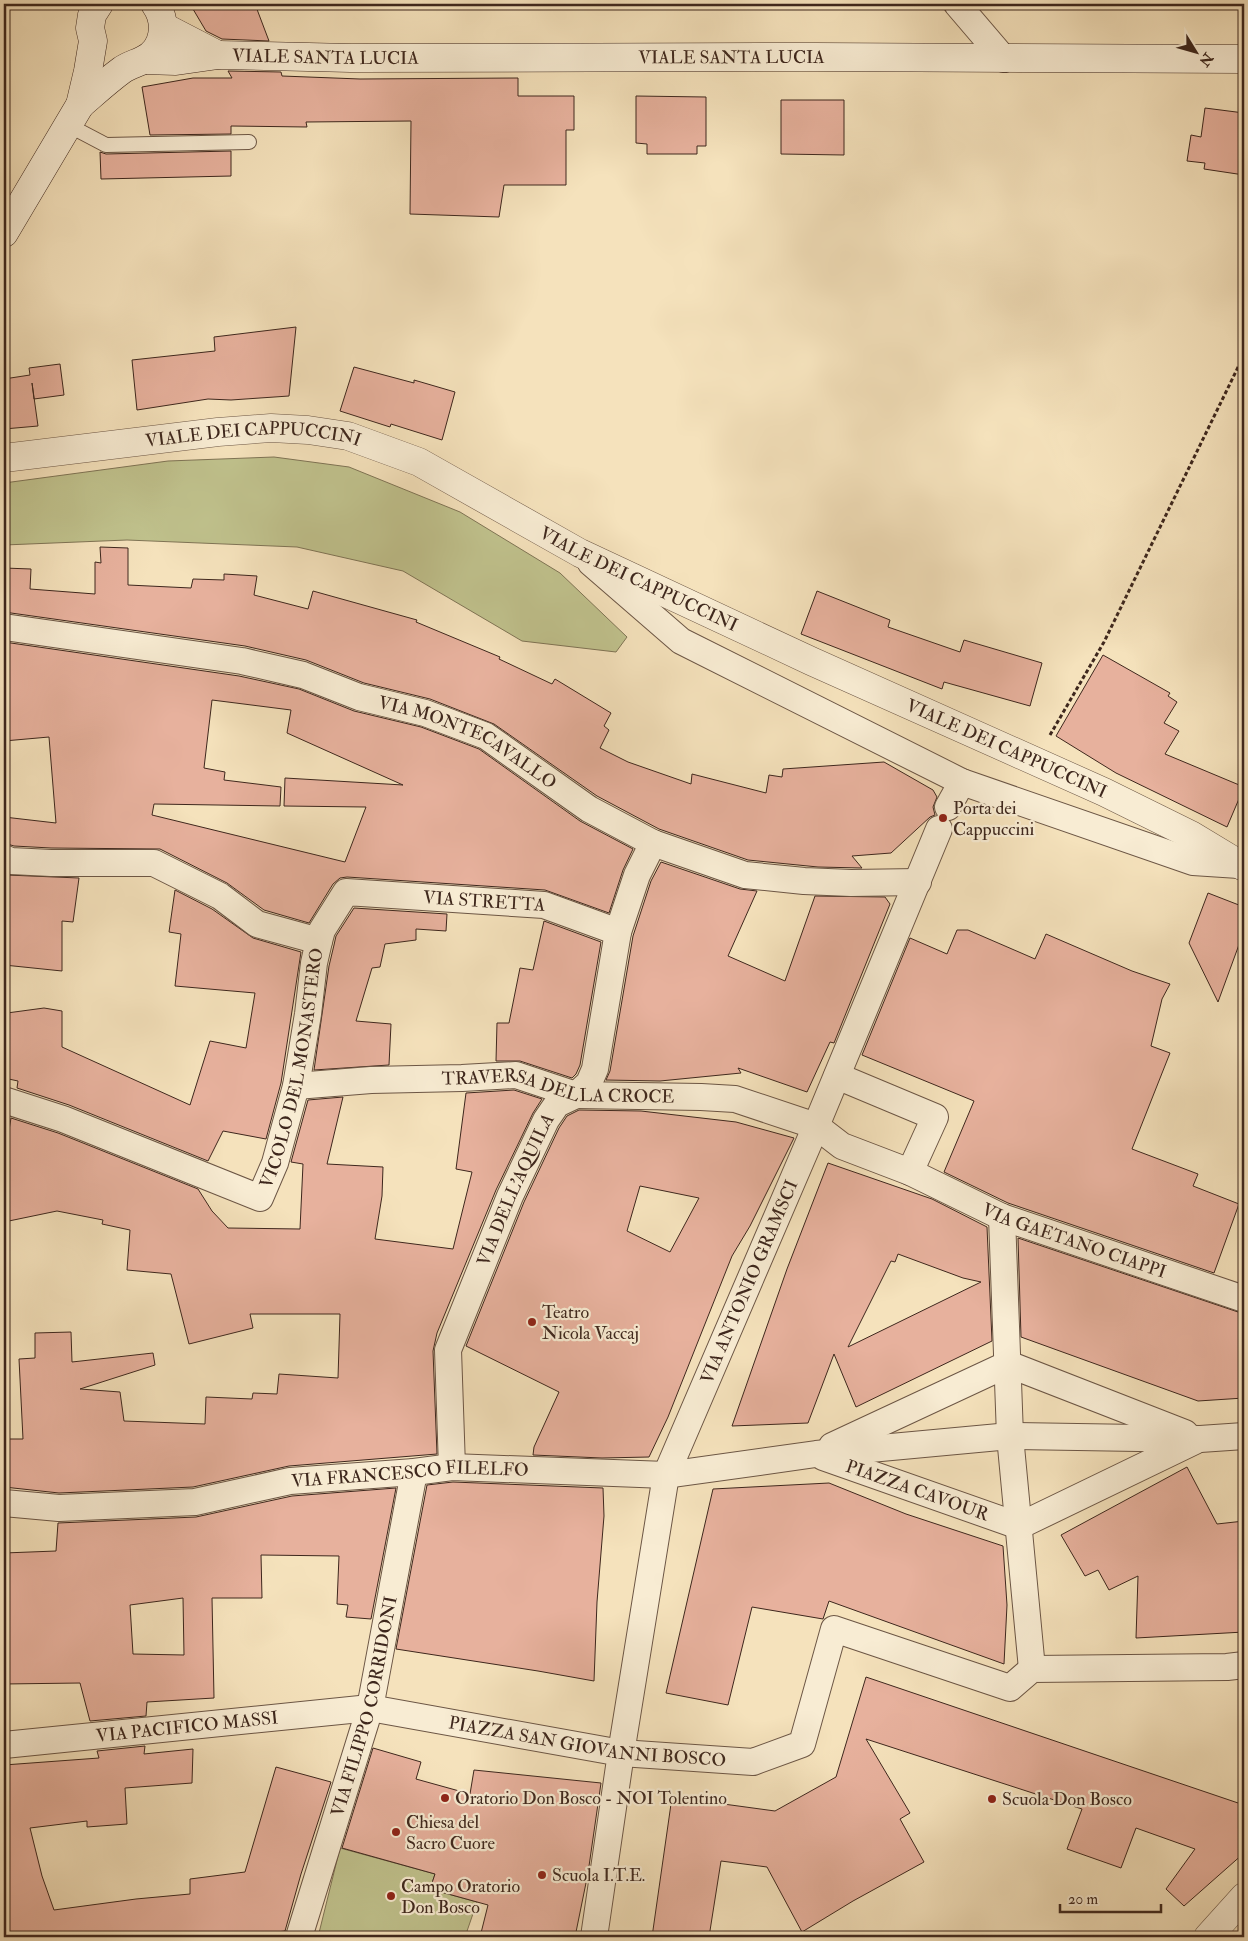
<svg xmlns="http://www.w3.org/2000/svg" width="1248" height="1941" font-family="'IM FELL Double Pica',serif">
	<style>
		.green { fill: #c0c28d; stroke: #7f7455 }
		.building { fill: #e7b19d; stroke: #3e271d; fill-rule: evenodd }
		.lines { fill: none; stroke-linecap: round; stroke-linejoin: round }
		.service-casing { stroke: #6c5645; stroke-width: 16 }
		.minor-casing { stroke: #6c5645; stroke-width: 28 }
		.tertiary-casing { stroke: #6c5645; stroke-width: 29 }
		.secondary-casing { stroke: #3e271d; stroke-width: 29 }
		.path { stroke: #3e271d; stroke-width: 3; stroke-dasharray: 4 2.5; stroke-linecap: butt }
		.service { stroke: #f8ecd3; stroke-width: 14 }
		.minor { stroke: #f8ecd3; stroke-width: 26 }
		.tertiary { stroke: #f8ecd3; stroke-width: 28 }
		.secondary { stroke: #f8ecd3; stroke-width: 28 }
		.poi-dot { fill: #8f2418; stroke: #f8ecd3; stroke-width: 2 }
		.labels { text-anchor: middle; stroke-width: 4.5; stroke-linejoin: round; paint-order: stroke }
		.street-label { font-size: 18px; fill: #3e271d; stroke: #f8ecd3 }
		.poi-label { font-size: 18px; fill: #3e271d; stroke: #f8ecd3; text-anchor: start }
	</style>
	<rect width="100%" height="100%" fill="#f5e2bc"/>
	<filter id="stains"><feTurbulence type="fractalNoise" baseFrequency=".004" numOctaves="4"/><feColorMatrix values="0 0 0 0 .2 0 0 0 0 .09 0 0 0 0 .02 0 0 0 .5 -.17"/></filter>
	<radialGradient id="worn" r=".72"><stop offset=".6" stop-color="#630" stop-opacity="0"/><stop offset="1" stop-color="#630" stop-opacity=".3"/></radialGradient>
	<!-- green -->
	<path class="green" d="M274,457L349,467L460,512L560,573L627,637L616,652L522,641L403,571L297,547L127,540L4,545V483L168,461Z
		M340,1848L435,1874L430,1889L477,1902L465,1937H318Z"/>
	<!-- building -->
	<path class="building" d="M190,4H255L269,41L222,39L206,31Z
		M228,71L281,72L282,76L360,79L518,78V96H574V130H566V185H504L499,217L410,214L411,121L306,122L307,127L231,126V134L150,135L142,87L193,78H232Z
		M636,96L706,97V146H697V154H647V144L636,143Z
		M781,100H844V155L781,154Z
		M1205,108L1244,113V175L1204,169L1205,163L1187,161L1191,135L1201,137Z
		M231,151V176L101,179L100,152L106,154Z
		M296,327L289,396L231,400L208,399L137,410L132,360L215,351L214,337Z
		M60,364L64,395L34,399L32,383L38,426L4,429V379L30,375L29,368Z
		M354,367L414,383V380L455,392L442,440L391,424L390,427L340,411Z
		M100,547L128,548V585L191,588L193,579L224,580V574L257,576L254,595L308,609L313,591L417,620L416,622L500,657L499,659L552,684L555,679L611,713L604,726L609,730L600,748L628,762L691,784L692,774L766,793L769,775L782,777L783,769L884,762L933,790L937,797L933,807L935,815L930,817L891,853L852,856L862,868L818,867L748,860L659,829L597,796L494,724L430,699L364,683L306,660L245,646L4,612V568L31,569L30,589L95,594V562L101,563Z
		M817,591L890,620L888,627L960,652L964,640L1042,663L1030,706L944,682L942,689L801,634Z
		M4,642L239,676L299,689L354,711L421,727L479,749L580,821L633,849L623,870L609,913L545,890L347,877L340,878L333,884L309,923L264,910L227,883L160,849L51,848L14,846L4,843V817L56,823L49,737L4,741ZM212,700L291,710L287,733L403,785L285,778L284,806L366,807L345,862L152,815L154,804L280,806L281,787L224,780L225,772L204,768Z
		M1103,655L1170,693L1168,696L1177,702L1164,723L1179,731L1165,754L1244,787L1227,827L1116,773L1056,736Z
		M661,862L740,889L757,891L728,956L785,981L815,896L885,897L890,904L834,1043L830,1042L807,1092L738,1068L741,1073L660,1081L606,1080L610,1071L633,936L651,881Z
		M7,875L79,878L73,922L62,921V971L4,965V893Z
		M175,890L212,909L253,938L301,952L281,1083L266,1139L223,1131L208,1161L69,1105L17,1088L18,1081L4,1078L7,1013L44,1008L62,1011V1047L190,1105L210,1041L246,1048L255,993L175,986L181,934L169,932Z
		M1208,893L1244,907V931L1218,1002L1189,943Z
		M354,908L447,914L446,931L416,929V940L385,944L380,967L372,968L356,1021L391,1024L389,1065L314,1070L329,966L334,945L336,936Z
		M544,921L601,942L580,1065L576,1074L572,1078L520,1061H496L497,1023H509L520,968L533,970Z
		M957,930H968L1035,959L1046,934L1132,971L1170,984L1162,999L1151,1046L1170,1053L1132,1149L1198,1174L1193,1186L1239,1204L1214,1273L1008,1203L944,1172L974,1101L862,1055L910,938L947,954Z
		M514,1090L542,1099L533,1113L496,1190L437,1333L433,1351L437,1454L289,1466L193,1487L59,1493L4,1487V1439H23L19,1359L35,1358V1333L71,1332L72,1362L153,1353L155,1365L80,1389L120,1392L124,1421L205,1424L206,1397L252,1399L253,1393L277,1394L279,1374L338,1378L340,1314H250L253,1328L189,1344L171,1274L127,1270L130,1230L102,1224L103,1220L57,1211L4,1222V1209L8,1179L4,1178V1161L11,1118L58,1133L198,1189L212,1211L228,1228L300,1229L303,1164L291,1162L308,1100L343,1097L327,1164L383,1167L382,1196L375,1239L453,1249L472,1172L456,1169L466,1093Z
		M579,1110L641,1111L736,1122L794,1138L750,1226L732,1256L668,1417L649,1457L602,1458L533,1455L534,1447L559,1392L466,1346L524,1202L559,1128L567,1116ZM640,1186L699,1198L670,1252L627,1231Z
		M828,1163L932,1199L987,1227L992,1341L856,1407L834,1354L808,1423L732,1426L787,1269ZM898,1254L963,1278L981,1282L848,1347L891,1261L895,1262Z
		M1018,1238L1244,1314V1398L1198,1401L1021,1337Z
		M1187,1467L1217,1524L1244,1521V1632L1136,1638L1138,1576L1109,1590L1098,1570L1085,1576L1061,1535Z
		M453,1482L603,1488L604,1516L597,1602L594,1681L538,1671L396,1649L427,1485Z
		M829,1483L906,1514L1003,1546L1007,1605L1004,1664L829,1601L823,1619L752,1607L728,1705L666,1693L713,1489Z
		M396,1488L371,1619L346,1617L348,1605L337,1604L339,1556L261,1555L262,1598H212L214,1698L147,1702L146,1716L90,1721L80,1683L4,1684V1553L56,1551L58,1523L196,1517L292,1496ZM183,1598L184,1655L133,1654L130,1605Z
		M866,1677L1244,1805V1853L1184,1906L1166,1889L1195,1849L1136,1828L1121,1868L1067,1849L1082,1809L866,1739L910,1813L900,1819L924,1862L853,1901L802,1932L767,1867L721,1861L709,1937H652L672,1797L775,1811L836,1777Z
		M145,1746L144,1754L193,1749L192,1783L125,1788L127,1824L87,1827V1821L30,1828L42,1876L54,1910L136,1899L190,1894V1879L245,1872L276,1767L331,1782L301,1874L285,1931L237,1937H4V1765L99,1758L97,1751Z
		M373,1748L421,1762L416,1779L470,1794L474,1770L601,1783L588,1873L575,1937H480L488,1905L430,1889L435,1874L342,1848Z"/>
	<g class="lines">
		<defs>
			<path id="service" d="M68,125L106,145L249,142"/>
			<g id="minor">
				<path d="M957,4L1004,59"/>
				<path d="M591,563L681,641L962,782L1193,862L1239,865"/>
				<path id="s1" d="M4,627L242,661L303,675L359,697L425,713L486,736L589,809L653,843L745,875L804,881L851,883L918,882"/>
				<path d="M948,807L962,782"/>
				<path d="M4,858L11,861L51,863H154L220,896L257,924L319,941"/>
				<path d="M837,1076L935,1117L910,1172"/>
				<path id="s2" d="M296,1086L371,1080L462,1078L516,1075L576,1095L701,1097L735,1099L816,1126L842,1146L910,1172L1002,1217L1244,1299"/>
				<path id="s3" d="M4,1100L63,1119L260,1198L275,1163L296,1086L308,1014L314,963L319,941L322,930L346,892L544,905L618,932"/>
				<path d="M1002,1217L1010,1436L1032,1669"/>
				<path d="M832,1446L1008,1364L1185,1433"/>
				<path id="s4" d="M823,1457L1019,1526L1195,1441"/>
				<path id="s5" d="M452,1467L448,1350L510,1196L546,1120L557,1104L576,1095L589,1083L595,1069L618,932L637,875L653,843"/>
				<path id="s6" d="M4,1503L59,1508L195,1502L290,1481L414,1472L452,1467L666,1475L816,1454L1010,1436L1200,1439L1244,1436"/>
				<path id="s7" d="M4,1745L370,1708L621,1753L753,1762L802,1744L834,1629L1010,1688L1032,1669L1227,1667L1244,1665"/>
				<path id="s8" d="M299,1937L370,1708L414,1472"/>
				<path id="s9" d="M594,1937L621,1753L666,1475L816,1126L939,829"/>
			</g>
			<g id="tertiary">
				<path id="s10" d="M4,458L218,432L271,428L308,430L348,436L419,462L580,553L811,661L1104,792L1191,835L1244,867"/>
				<path d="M1208,1937L1244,1897"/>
			</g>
			<g id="secondary">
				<path d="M164,27L218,55"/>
				<path id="s11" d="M144,60L176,61L218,55L351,58L817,57L1244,59"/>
				<path d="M80,105C94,93 107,81 122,70C129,65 135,64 143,60C165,50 168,22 155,4"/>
				<path d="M4,233L80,105L88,71L93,41L90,28L92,15L99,4"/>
			</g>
		</defs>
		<!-- service casing -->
		<use href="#service" class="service-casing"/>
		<!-- minor casing -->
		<use href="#minor" class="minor-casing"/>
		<!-- tertiary casing -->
		<use href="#tertiary" class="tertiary-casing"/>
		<!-- secondary casing -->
		<use href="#secondary" class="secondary-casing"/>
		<!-- path -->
		<path class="path" d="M1050,735L1104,642L1244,355"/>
		<!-- service -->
		<use href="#service" class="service"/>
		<!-- minor -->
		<use href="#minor" class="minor"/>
		<!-- tertiary -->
		<use href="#tertiary" class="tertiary"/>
		<!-- secondary -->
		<use href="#secondary" class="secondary"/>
	</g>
	<!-- markers -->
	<g class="poi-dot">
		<circle cx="943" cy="818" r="5"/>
		<circle cx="532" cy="1322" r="5"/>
		<circle cx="445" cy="1798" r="5"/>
		<circle cx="992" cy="1799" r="5"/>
		<circle cx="396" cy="1832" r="5"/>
		<circle cx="542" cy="1875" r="5"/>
		<circle cx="391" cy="1896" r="5"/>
	</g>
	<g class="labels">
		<!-- street labels -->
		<g class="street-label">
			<text dy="6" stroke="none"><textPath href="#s11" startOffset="182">VIALE SANTA LUCIA</textPath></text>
			<text dy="6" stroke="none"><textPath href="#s11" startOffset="588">VIALE SANTA LUCIA</textPath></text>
			<text dy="6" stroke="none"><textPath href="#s10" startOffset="251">VIALE DEI CAPPUCCINI</textPath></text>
			<text dy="6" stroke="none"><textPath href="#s10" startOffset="671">VIALE DEI CAPPUCCINI</textPath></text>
			<text dy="6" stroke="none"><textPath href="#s1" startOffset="482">VIA MONTECAVALLO</textPath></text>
			<text dy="6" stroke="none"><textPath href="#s10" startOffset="1076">VIALE DEI CAPPUCCINI</textPath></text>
			<text dy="6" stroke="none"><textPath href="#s3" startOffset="734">VIA STRETTA</textPath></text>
			<text dy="6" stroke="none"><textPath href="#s3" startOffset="409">VICOLO DEL MONASTERO</textPath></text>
			<text dy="6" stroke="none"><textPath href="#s2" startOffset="264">TRAVERSA DELLA CROCE</textPath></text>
			<text dy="6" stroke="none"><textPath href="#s5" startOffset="291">VIA DELL'AQUILA</textPath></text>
			<text dy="6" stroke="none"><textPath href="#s2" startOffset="812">VIA GAETANO CIAPPI</textPath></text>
			<text dy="6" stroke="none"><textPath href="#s9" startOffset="678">VIA ANTONIO GRAMSCI</textPath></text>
			<text dy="6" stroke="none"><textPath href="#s6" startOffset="409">VIA FRANCESCO FILELFO</textPath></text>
			<text dy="6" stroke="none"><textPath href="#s4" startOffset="100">PIAZZA CAVOUR</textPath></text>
			<text dy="6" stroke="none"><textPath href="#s8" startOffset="240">VIA FILIPPO CORRIDONI</textPath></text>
			<text dy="6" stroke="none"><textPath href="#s7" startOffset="184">VIA PACIFICO MASSI</textPath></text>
			<text dy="6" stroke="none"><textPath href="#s7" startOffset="588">PIAZZA SAN GIOVANNI BOSCO</textPath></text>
		</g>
		<!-- poi labels -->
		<g class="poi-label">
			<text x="953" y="814">Porta dei<tspan x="953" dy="21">Cappuccini</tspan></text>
			<text x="542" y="1318">Teatro<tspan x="542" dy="21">Nicola Vaccaj</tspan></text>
			<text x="455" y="1804">Oratorio Don Bosco - NOI Tolentino</text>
			<text x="1002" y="1805">Scuola Don Bosco</text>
			<text x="406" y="1828">Chiesa del<tspan x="406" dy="21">Sacro Cuore</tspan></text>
			<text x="552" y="1881">Scuola I.T.E.</text>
			<text x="401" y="1892">Campo Oratorio<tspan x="401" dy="21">Don Bosco</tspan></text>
		</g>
	</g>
	<!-- margin -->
	<rect width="1248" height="1941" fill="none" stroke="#f5e2bc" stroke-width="20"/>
	<rect x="5" y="5" width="1238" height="1931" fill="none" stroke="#3e271d" stroke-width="2.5"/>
	<rect x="10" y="10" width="1228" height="1921" fill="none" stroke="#3e271d"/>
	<!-- north arrow -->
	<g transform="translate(1196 52) rotate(127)" stroke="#f8ecd3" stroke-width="4" paint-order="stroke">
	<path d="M0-4L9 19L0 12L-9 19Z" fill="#3e271d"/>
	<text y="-8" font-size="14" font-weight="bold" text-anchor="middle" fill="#3e271d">N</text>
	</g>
	<!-- scale -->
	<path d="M1060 1904v8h101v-8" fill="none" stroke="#3e271d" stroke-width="2.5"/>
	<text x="1068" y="1904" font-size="15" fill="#3e271d" stroke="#f8ecd3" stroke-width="4" paint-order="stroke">20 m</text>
	<rect width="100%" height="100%" filter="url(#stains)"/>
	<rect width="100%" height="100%" fill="url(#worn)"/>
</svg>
